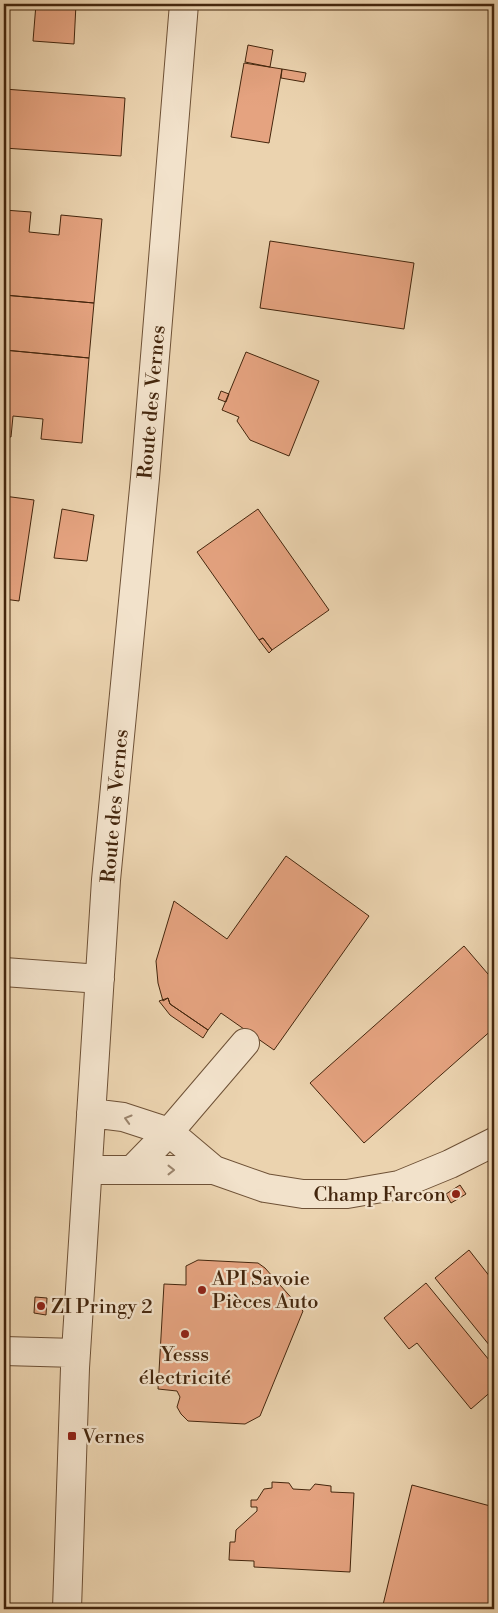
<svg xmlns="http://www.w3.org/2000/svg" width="498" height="1613" font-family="'Libre Bodoni',serif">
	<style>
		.building { fill: #e5a380; stroke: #44260d }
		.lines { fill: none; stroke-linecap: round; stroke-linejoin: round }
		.minor-casing { stroke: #6e5136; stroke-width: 30 }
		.minor { stroke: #f2e2cb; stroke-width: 28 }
		.oneway { stroke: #9b846c }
		.poi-dot { fill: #8f2418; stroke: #f2e2cb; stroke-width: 2 }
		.labels { text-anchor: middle; stroke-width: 4.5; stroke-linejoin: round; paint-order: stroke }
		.street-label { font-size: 20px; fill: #44260d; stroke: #f2e2cb }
		.poi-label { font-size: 20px; fill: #44260d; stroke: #f2e2cb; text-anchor: start }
	</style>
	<rect width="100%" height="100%" fill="#ebd3af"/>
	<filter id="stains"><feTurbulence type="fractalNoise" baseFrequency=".004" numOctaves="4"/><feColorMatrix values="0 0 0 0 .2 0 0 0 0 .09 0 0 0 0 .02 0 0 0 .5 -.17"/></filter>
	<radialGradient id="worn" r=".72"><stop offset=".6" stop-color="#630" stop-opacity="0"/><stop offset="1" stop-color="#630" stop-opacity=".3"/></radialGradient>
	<!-- building -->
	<path class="building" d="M36,4H76L74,44L33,41Z
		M248,45L273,50L270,67L245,62Z
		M244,63L282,69L269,143L231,137Z
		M282,69L306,73L304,82L281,78Z
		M4,89L125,98L121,156L4,148Z
		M4,210L31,212L29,232L59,235L61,215L102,219L94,303L4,295Z
		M270,241L414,263L404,329L260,308Z
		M4,295L94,303L89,358L4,350Z
		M4,350L89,358L82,443L41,439L43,419L13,416L11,437L4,436Z
		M246,352L319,381L289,456L250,440L237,421L239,417L222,410Z
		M221,391L229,394L226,402L218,399Z
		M4,496L34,500L19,601L4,599Z
		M62,509L94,515L87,561L54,558Z
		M258,509L329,610L272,650L263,638L259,640L197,552Z
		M263,638L272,650L269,653L259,640Z
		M286,856L369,916L274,1050L221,1013L208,1030L170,1004L168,998L163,1001L158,983L156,961L174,901L227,939Z
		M464,946L494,981V1028L364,1143L310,1083Z
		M168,998L170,1004L208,1030L203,1038L170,1015L159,1001Z
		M460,1185L466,1194L451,1203L446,1194Z
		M469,1250L494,1282V1351L435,1278Z
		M198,1260L258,1263L265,1268L303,1311L260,1416L245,1424L188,1421L181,1414L177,1407L180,1397L177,1391L158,1389L164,1284L186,1285V1266Z
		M426,1283L494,1366V1389L471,1409L417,1343L409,1349L384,1318Z
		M35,1297L47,1298L46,1315L34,1313Z
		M272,1482L289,1483L293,1489L310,1490L315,1484L331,1486V1492L354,1493L350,1572L254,1567V1561L229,1560L230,1542H235L236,1530L257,1511V1507H251V1500H257L264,1489L272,1488Z
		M412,1485L494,1507V1609H382Z"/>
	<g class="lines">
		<defs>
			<path id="minor" d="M4,972L100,979
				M91,1113L123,1117L169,1132L214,1170
				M88,1170H214L265,1188L303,1194H347L399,1185L450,1164L494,1142
				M132,1170L169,1132L245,1043
				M4,1351L76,1353
				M67,1609L75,1368L106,880L145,478L184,4"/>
		</defs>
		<!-- minor casing -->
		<use href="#minor" class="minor-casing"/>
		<!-- minor -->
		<use href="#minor" class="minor"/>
	</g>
	<!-- one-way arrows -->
	<defs><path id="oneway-chevron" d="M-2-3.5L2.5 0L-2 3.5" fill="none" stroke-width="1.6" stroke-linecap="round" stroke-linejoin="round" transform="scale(1.25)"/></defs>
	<g class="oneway">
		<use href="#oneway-chevron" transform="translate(128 1119) rotate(-164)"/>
		<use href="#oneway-chevron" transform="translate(171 1170)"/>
	</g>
	<!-- markers -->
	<g class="poi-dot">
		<circle cx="456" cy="1194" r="5"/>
		<circle cx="202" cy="1290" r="5"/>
		<circle cx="41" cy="1306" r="5"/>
		<circle cx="185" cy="1334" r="5"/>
		<rect x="67" y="1431" width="10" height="10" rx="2.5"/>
	</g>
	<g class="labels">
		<!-- street labels -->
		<g class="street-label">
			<text transform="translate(151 402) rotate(-85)" y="7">Route des Vernes</text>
			<text transform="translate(114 806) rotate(-85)" y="7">Route des Vernes</text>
		</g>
		<!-- poi labels -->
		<g class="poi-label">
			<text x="446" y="1201" text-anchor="end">Champ Farcon</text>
			<text x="212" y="1285">API Savoie<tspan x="212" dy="23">Pièces Auto</tspan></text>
			<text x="51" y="1313">ZI Pringy 2</text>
			<text x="185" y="1361" text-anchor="middle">Yesss<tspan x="185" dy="23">électricité</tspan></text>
			<text x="82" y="1443">Vernes</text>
		</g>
	</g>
	<!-- margin -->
	<rect width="498" height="1613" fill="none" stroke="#ebd3af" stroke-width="20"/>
	<rect x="5" y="5" width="488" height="1603" fill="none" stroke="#44260d" stroke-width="2.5"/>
	<rect x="10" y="10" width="478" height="1593" fill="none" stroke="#44260d"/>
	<rect width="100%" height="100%" filter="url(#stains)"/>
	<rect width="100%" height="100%" fill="url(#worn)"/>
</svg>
